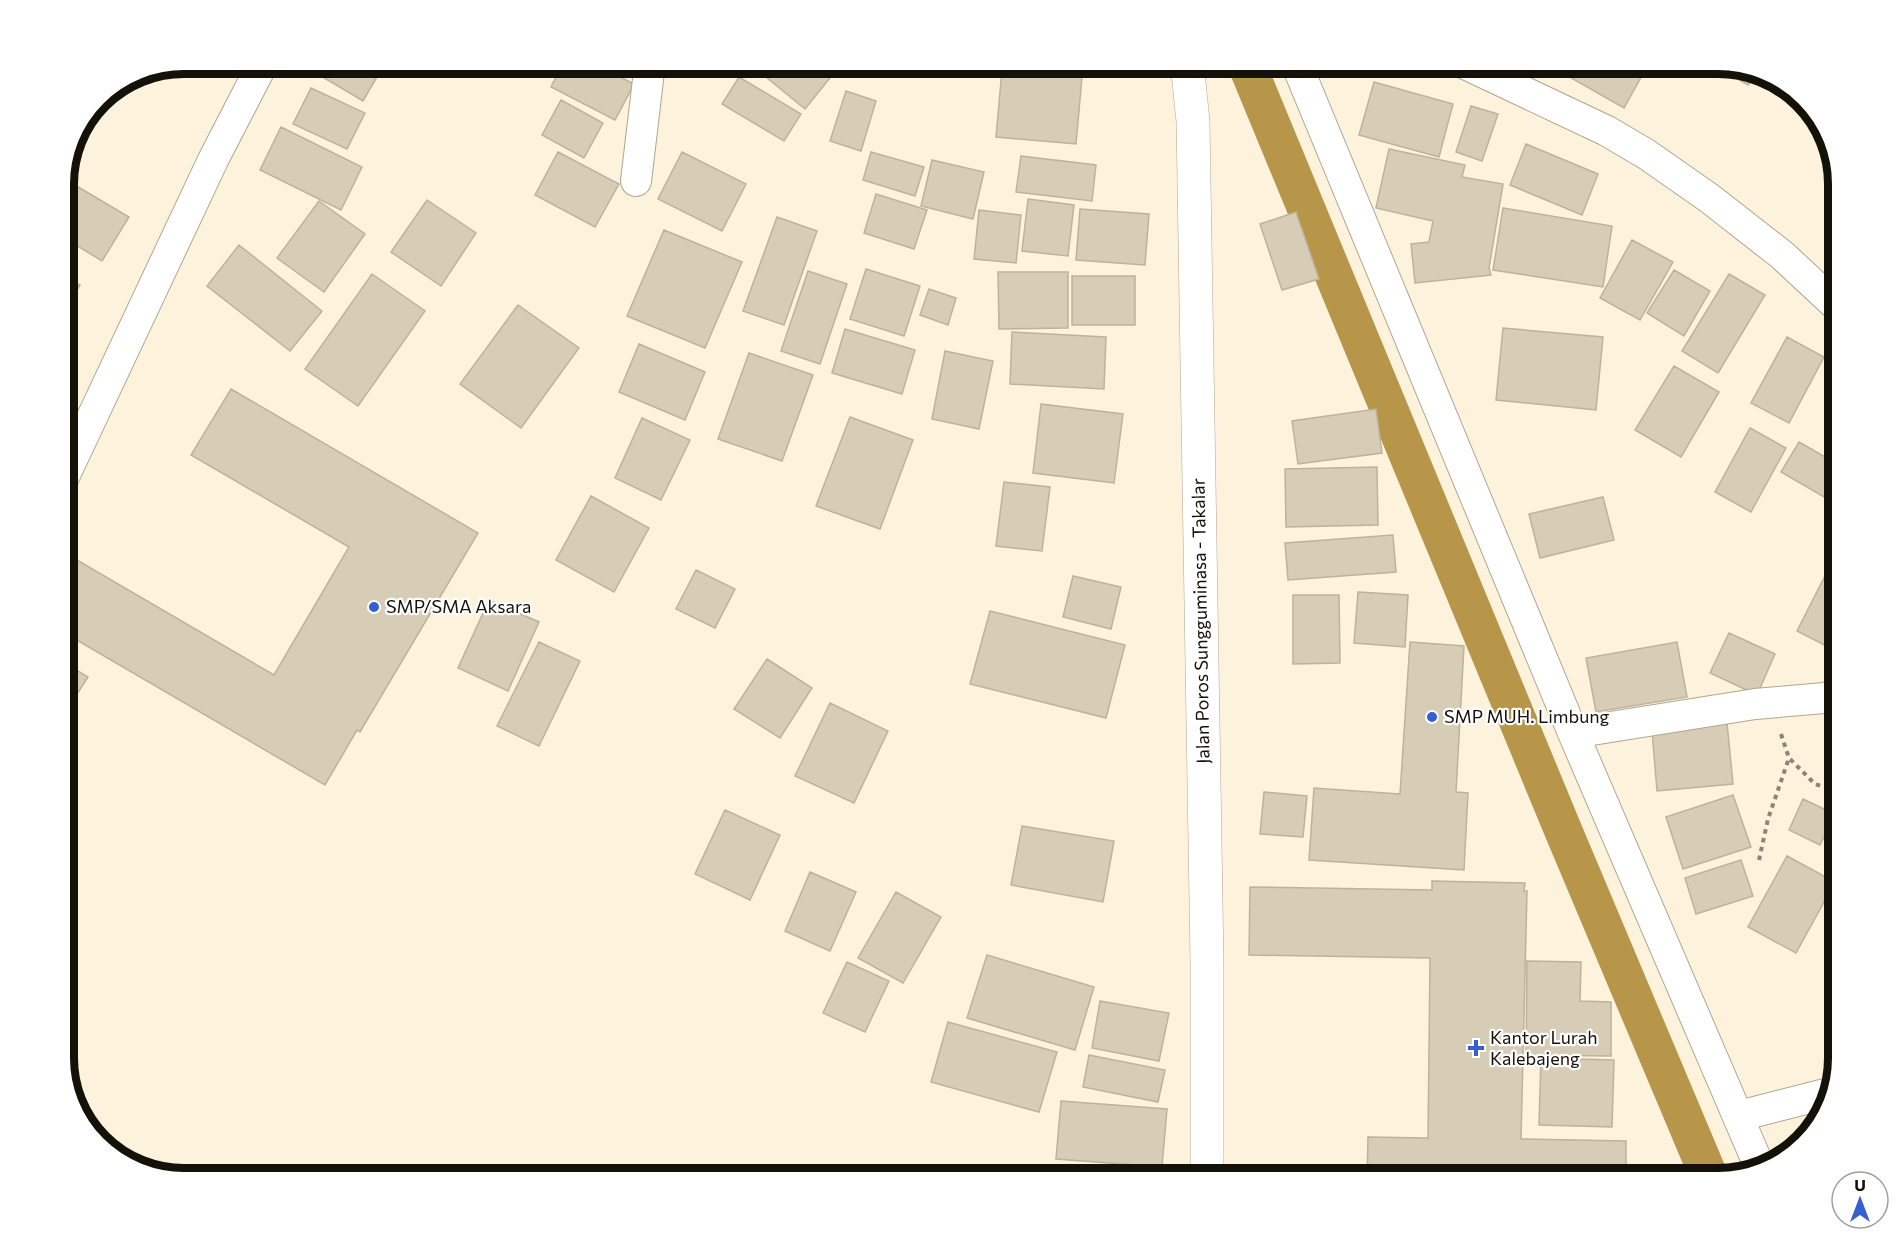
<svg xmlns="http://www.w3.org/2000/svg" width="1902" height="1242" font-family="Commissioner,sans-serif">
	<style>
		.lines { fill: none; stroke-linecap: round; stroke-linejoin: round }
		.canal { stroke: #b79549; stroke-width: 38 }
		.building { fill: #d7ccb6; stroke: #bdb29c; stroke-width: 1.5 }
		.minor-casing { stroke: #b1a691; stroke-width: 32 }
		.trunk-casing { stroke: #b1a691; stroke-width: 34 }
		.path { stroke: #8c8575; stroke-width: 4; stroke-dasharray: 4.5 4.5; stroke-linecap: butt }
		.minor { stroke: #fff; stroke-width: 30 }
		.trunk { stroke: #fff; stroke-width: 33 }
		.poi-dot { fill: #365fd0; stroke: #fff; stroke-width: 2 }
		.labels { text-anchor: middle; stroke-width: 4.5; stroke-linejoin: round; paint-order: stroke }
		.poi-label { font-size: 18px; fill: #141109; stroke: #fff; text-anchor: start }
		.street-label { font-size: 18px; fill: #141109; stroke: #fff }
		.rim { fill: none; stroke: #141109; stroke-width: 8 }
	</style>
	<rect width="100%" height="100%" fill="#fdf2db"/>
	<g class="lines">
		<!-- canal -->
		<path class="canal" d="M1246,63L1563,830L1710,1179"/>
	</g>
	<!-- building -->
	<path class="building" d="M299,63H385L363,101Z
		M500,63H548L545,75Z
		M563,63H593L634,84L615,120L551,87Z
		M617,63H639L633,73Z
		M749,63H819L833,74L805,109Z
		M975,63H1023L1022,67Z
		M1051,63H1091V65L1051,66Z
		M1564,63H1649L1624,108L1559,71Z
		M1710,63H1719L1755,74L1748,85Z
		M1002,70L1082,77L1076,144L996,137Z
		M739,77L801,114L784,141L722,104Z
		M1374,82L1453,104L1439,157L1359,135Z
		M311,88L365,113L347,149L293,124Z
		M846,91L876,101L861,151L830,141Z
		M561,100L603,123L584,158L542,135Z
		M1471,106L1498,114L1482,161L1456,152Z
		M281,127L362,167L341,210L260,170Z
		M1526,144L1598,174L1582,215L1510,185Z
		M1389,149L1465,165L1462,177L1503,184L1489,268L1491,275L1415,283L1411,244L1429,242L1433,221L1376,208Z
		M558,152L619,184L595,227L535,195Z
		M682,152L746,184L722,231L658,199Z
		M871,152L924,167L915,196L863,180Z
		M1021,156L1096,165L1092,201L1016,192Z
		M932,160L984,172L973,219L921,206Z
		M63,178L129,217L102,261L63,237Z
		M876,194L927,210L914,249L864,233Z
		M1028,199L1074,205L1068,256L1022,251Z
		M427,200L476,233L441,286L391,252Z
		M319,201L365,234L324,292L277,258Z
		M1503,208L1612,226L1603,287L1493,270Z
		M1080,209L1149,214L1145,265L1076,260Z
		M979,210L1021,215L1016,263L974,259Z
		M1296,212L1319,279L1282,290L1260,224Z
		M777,217L817,231L784,325L743,311Z
		M664,230L742,262L705,348L627,316Z
		M1632,240L1673,262L1640,320L1600,298Z
		M239,245L322,311L290,351L207,286Z
		M866,269L920,286L904,336L850,319Z
		M1674,270L1710,291L1684,336L1647,313Z
		M808,271L847,284L820,364L781,351Z
		M998,272H1068V328L999,329Z
		M372,274L425,311L358,406L305,369Z
		M1729,274L1765,295L1718,373L1682,351Z
		M63,276L80,285L63,315Z
		M1072,276H1135V325H1072Z
		M929,289L956,298L948,325L920,315Z
		M518,305L579,348L521,428L460,384Z
		M1503,328L1603,337L1596,410L1496,400Z
		M845,329L915,350L902,394L832,373Z
		M1012,332L1106,337L1104,389L1010,384Z
		M1787,337L1824,357L1789,423L1751,403Z
		M639,344L705,372L685,420L619,392Z
		M945,351L993,361L979,429L932,419Z
		M749,353L813,375L782,461L718,439Z
		M1674,366L1719,392L1681,457L1635,430Z
		M231,389L478,533L360,732L357,730L325,785L63,632V582L77,560L274,675L349,547L191,455Z
		M1041,404L1123,414L1114,483L1033,473Z
		M1376,409L1382,453L1298,464L1292,421Z
		M850,417L913,440L880,529L816,506Z
		M642,418L690,440L661,500L615,478Z
		M1750,428L1786,448L1751,512L1715,492Z
		M1799,442L1839,465V487L1831,501L1781,472Z
		M1377,467L1378,525L1286,527L1285,469Z
		M1004,482L1050,487L1042,551L996,546Z
		M591,496L649,528L614,592L556,560Z
		M1603,497L1614,540L1540,558L1529,514Z
		M1393,535L1396,572L1288,580L1285,543Z
		M696,570L735,589L715,628L676,609Z
		M1828,570L1839,575V646L1836,651L1797,631Z
		M1073,576L1121,587L1111,629L1063,617Z
		M1358,592L1408,595L1405,647L1354,643Z
		M1293,595H1339L1340,663L1293,664Z
		M489,600L539,622L508,691L458,668Z
		M990,611L1125,645L1106,718L970,684Z
		M1729,633L1775,654L1757,695L1710,673Z
		M539,642L580,661L539,746L497,726Z
		M1410,642L1464,646L1456,792L1468,793L1464,870L1309,860L1314,788L1400,794Z
		M1677,642L1687,697L1596,712L1586,658Z
		M767,659L812,688L780,738L734,709Z
		M63,662L88,677L63,716Z
		M830,703L888,731L854,803L795,776Z
		M1836,703H1839V744L1826,741Z
		M1727,723L1733,784L1657,791L1652,731Z
		M1264,792L1307,796L1303,837L1260,834Z
		M1733,795L1751,847L1683,869L1666,817Z
		M1803,799L1835,814L1820,845L1789,830Z
		M725,810L780,835L750,900L695,874Z
		M1022,826L1114,841L1103,902L1011,885Z
		M1787,856L1835,882L1796,953L1748,927Z
		M1741,860L1753,896L1696,914L1685,878Z
		M810,872L856,892L830,951L785,931Z
		M1432,881L1525,883L1524,891H1527L1521,1139L1626,1141V1179H1367L1368,1137L1428,1138L1430,958L1249,955L1250,887L1432,890Z
		M896,892L941,917L903,983L858,958Z
		M987,955L1094,987L1075,1050L967,1018Z
		M1527,961L1581,962L1580,1001L1611,1002V1056L1526,1055Z
		M847,962L889,981L865,1032L823,1013Z
		M1100,1001L1169,1013L1159,1061L1092,1048Z
		M948,1022L1057,1052L1039,1112L931,1082Z
		M1089,1055L1165,1070L1158,1102L1083,1087Z
		M1541,1058L1614,1060L1612,1127L1539,1125Z
		M1061,1101L1167,1109L1162,1167L1056,1159Z
		M1057,1173L1127,1179H1057Z"/>
	<g class="lines">
		<defs>
			<path id="minor" d="M1296,63L1573,733L1760,1168
				M1463,63L1607,131L1646,154L1709,198L1782,255L1839,308
				M636,181L650,63
				M63,479L213,160L263,63
				M1573,733L1755,704L1824,698L1839,694
				M1739,1116L1829,1093"/>
			<path id="trunk" d="M1187,63L1193,121L1207,962V1179"/>
		</defs>
		<!-- minor casing -->
		<use href="#minor" class="minor-casing"/>
		<!-- trunk casing -->
		<use href="#trunk" class="trunk-casing"/>
		<!-- path -->
		<path class="path" d="M1781,734L1789,758L1815,784L1839,792
			M1759,860L1768,819L1789,758"/>
		<!-- minor -->
		<use href="#minor" class="minor"/>
		<!-- trunk -->
		<use href="#trunk" class="trunk"/>
	</g>
	<!-- markers -->
	<g class="poi-dot">
		<circle cx="374" cy="607" r="6"/>
		<circle cx="1432" cy="717" r="6"/>
		<path d="M1473 1039h6v6h6v6h-6v6h-6v-6h-6v-6h6z"/>
	</g>
	<g class="labels">
		<!-- poi labels -->
		<g class="poi-label">
			<text x="386" y="613">SMP/SMA Aksara</text>
			<text x="1444" y="723">SMP MUH. Limbung</text>
			<text x="1490" y="1044">Kantor Lurah<tspan x="1490" dy="21">Kalebajeng</tspan></text>
		</g>
		<!-- street labels -->
		<g class="street-label">
			<text transform="translate(1201 621) rotate(-91)" y="6">Jalan Poros Sungguminasa - Takalar</text>
		</g>
	</g>
	<!-- crop -->
	<path d="M0 0H1902V1242H0ZM184 74H1718A110 110 0 0 1 1828 184V1058A110 110 0 0 1 1718 1168H184A110 110 0 0 1 74 1058V184A110 110 0 0 1 184 74Z" fill="#fff" fill-rule="evenodd"/>
	<path class="rim" d="M184 74H1718A110 110 0 0 1 1828 184V1058A110 110 0 0 1 1718 1168H184A110 110 0 0 1 74 1058V184A110 110 0 0 1 184 74Z"/>
	<!-- north arrow -->
	<g transform="translate(1860 1200)"><circle r="28" fill="#ffffff" stroke="#a1a09d" stroke-width="1.5"/>
	<path d="M0-4.5L10 22L0 15L-10 22Z" fill="#365fd0"/>
	<text y="-9" font-size="16" font-weight="bold" text-anchor="middle" fill="#141109">U</text>
	</g>
</svg>
